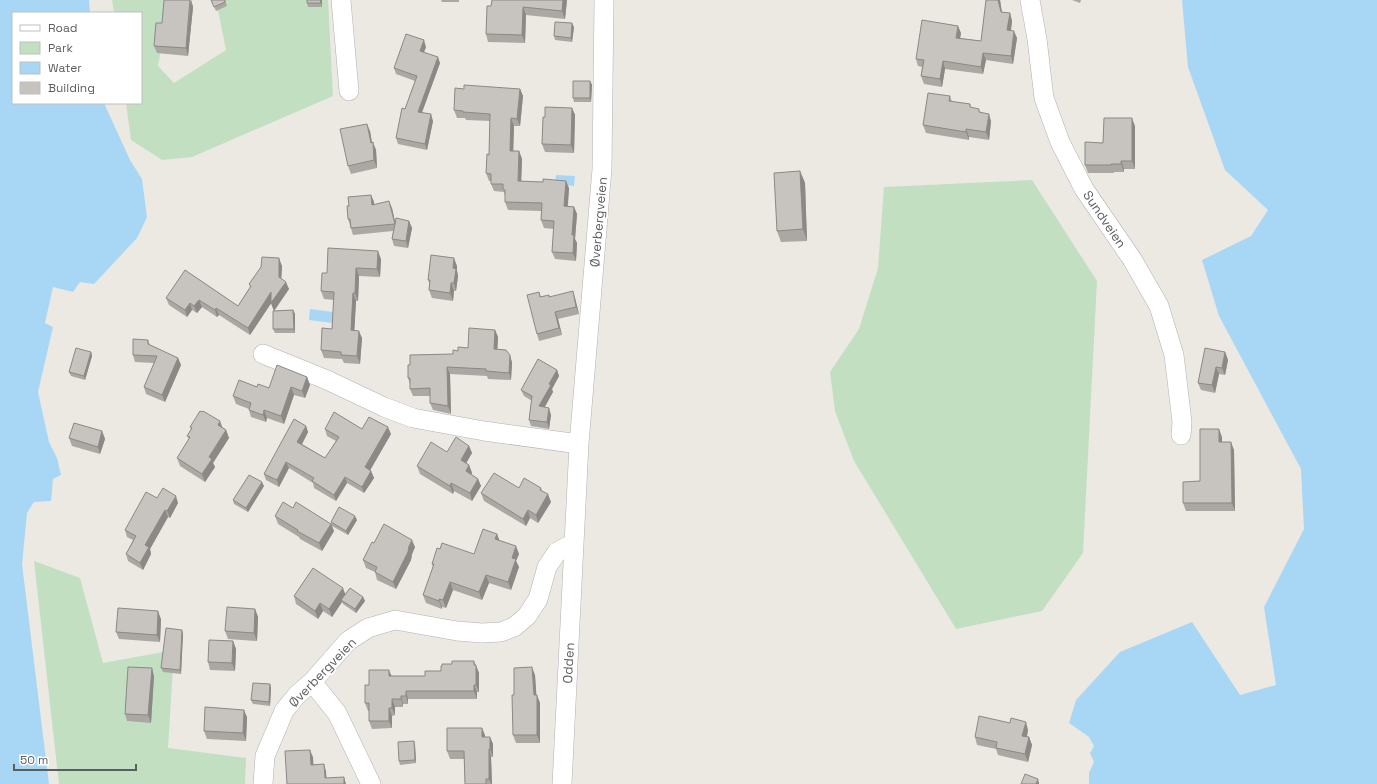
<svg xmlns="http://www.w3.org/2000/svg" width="1377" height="784" font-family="'Space Grotesk',sans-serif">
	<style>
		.green { fill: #c2e0c1 }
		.water { fill: #a8d7f5 }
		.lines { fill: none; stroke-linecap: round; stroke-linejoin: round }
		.minor-casing { stroke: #afb2b6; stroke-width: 20 }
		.minor { stroke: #fff; stroke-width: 19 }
		.wall { fill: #aba8a3 }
		.shaded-wall { fill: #8b8885 }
		.building { fill: #c7c3be; stroke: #8b8885 }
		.labels { text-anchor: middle; stroke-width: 3.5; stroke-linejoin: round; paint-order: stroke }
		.street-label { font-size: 13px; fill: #5a5e61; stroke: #fff }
	</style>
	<rect width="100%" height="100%" fill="#ebe9e2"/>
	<!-- green -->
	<path class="green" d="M112,0H170L158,66L174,83L226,50L216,0H328L333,96L192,157L162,160L131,140L126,103H141V13H114Z
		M1032,180L1097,281L1083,553L1042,611L956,629L854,461L835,411L830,372L859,329L878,268L884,187Z
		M34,561L80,578L103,663L174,650L168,748L246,758L245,784H59Z"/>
	<!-- water -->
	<path class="water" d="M0,0H89L90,13H13V103H104L130,160L142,179L147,217L137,238L94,284L80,282L73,292L53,287L45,323L53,327L38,392L49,442L57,458L61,475L53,479L51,501L34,502L27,513L22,564L49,784H0Z
		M1182,0H1377V784H1089V773L1094,762L1090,753L1094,746L1089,737L1069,723L1076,700L1120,652L1192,622L1240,695L1276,685L1264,607L1304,529L1301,469L1219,316L1202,260L1251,236L1268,210L1225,170L1188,67Z
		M556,175L575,176L574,186L555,184Z
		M310,309L333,312L332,323L309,320Z"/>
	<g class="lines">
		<defs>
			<path id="minor" d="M341,0L349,91
				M1030,0L1037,39L1044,98L1060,142L1084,189L1132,259L1159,306L1174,355L1182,422L1181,435
				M263,354L327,380L384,407L413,418L484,431L579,444
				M312,682L337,713L371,784
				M263,784L265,756L284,711L297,695L312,682L348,641L368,628L395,620L457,631L482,633L501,632L514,627L527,616L538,599L547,567L557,552L574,543
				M562,784L579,444L602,169L604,0"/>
		</defs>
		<!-- minor casing -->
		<use href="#minor" class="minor-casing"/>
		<!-- minor -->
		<use href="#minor" class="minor"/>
	</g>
	<!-- wall -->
	<path class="wall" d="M191,0L193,7L188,56L157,53L154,46L162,23Z
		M211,0H225L227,6L216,11Z
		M322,0V7H308L307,3Z
		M441,0H459V2H442Z
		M492,0H567L565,19L526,15L525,43L488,42L486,34L491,6Z
		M986,0H1000L1002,12L1010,13L1012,21L1011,30L1017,38L1013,64L986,60L983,74L945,69L942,87L924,84L921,76L922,67L918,66L916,59L961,33L960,38L981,41Z
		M1072,0H1081L1080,3Z
		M574,27L572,42L555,40L554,36Z
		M426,47L424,52L440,63L422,112L433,121L427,150L398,144L396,138L405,109L415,81L396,74L394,68Z
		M590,81L592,85L591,102H574L573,98Z
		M520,89L523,96L520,126H514L513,151H519L522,159L521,181L569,188L568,206L574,207L577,214L575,239L577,243L576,261L555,259L552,252L554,229L544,228L541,220V211L508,210L505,202V196L504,192L494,191L491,184V181H489L486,173L489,155L490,121L466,120L465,118H457L454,110Z
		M950,96L952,102L970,104L971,108L981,112L991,121L989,140L969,137V140L926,133L923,125Z
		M572,108L575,115L574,153L545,152L542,144L545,117Z
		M1135,126V169H1124V172H1114V173H1088L1085,165L1103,143Z
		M370,131L372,142L376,150L377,168L351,174L348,166Z
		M800,171L805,183L807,241L781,242L777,231Z
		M371,195L374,202V205L392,208L395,222L409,221L412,228L408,248L394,246L392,239L393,231L353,235L348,219L349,206Z
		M381,259L380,277L359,276L358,301H356L354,330L362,338L360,364L344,363L342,359L324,358L321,350L332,329L334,300L324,299L321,291L327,273Z
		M282,266L281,279L289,289L274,311L271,303L250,335L219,315L217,317L202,307L197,313L192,310L187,317L169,305L166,298L185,270L238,306L250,287L249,284Z
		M457,266V271L458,276L456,291H454L453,301L432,298L429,290L430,285L428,280Z
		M539,292L541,297L575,298L579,314L558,319L562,335L539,341L537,334Z
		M293,310L295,314V333H275L273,329Z
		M495,330L498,337L497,350L510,355L512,363L511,380L488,379L487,376L450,374L451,414L433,410L430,403V396H413L410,389V384L408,378L410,365L453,354L458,351L468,348Z
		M148,340L150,345L178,358L181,365L165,402L146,394L144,387L154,363L135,362L133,355Z
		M91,352L92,356L85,380L71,376L69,372Z
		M1225,352L1228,360L1225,375L1219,374L1215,393L1201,390L1198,383Z
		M557,370L559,376L552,389L553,392L545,407L551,415L549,429L531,426L529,420L532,401L524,396L521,390Z
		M307,377L310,385L305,398L294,395L284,424L267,418L266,422L251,417L249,410V409L236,404L233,396L257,387L269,388Z
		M306,426L308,432L302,444L325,458L336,441L327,436L325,429H362L391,434L370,470L371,471L374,478L364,493L347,483L336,501L314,488L313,483L289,468L279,487L266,480L264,474Z
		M190,427H222L226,430L229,438L213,463L215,467L205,482L180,466L177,458L189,439L187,436L191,430Z
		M102,431L105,439L100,454L72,446L69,438Z
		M1222,437V442L1234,450L1235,511H1186L1183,503L1200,481Z
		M469,446L472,453L466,464L469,465L472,473L471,474L478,479L481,486L472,501L454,491L453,494L420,474L417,466L447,452Z
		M264,486L248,512L234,504L233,500Z
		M519,488H541L542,491L551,502L538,523L530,518L526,526L484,501L481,493Z
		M157,498L178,503L170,518L168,517L150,549L151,554L143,570L128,561L126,554L133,540L127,537L125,530Z
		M293,508L331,524V522L357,520L348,535L332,526L334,531L322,551L300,539L299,537L278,524L275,516Z
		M497,534L499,540L519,554L516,561L519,567L511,590L489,583L482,600L453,590L446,608L442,607V609L426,603L423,595L433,567L432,564L440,549L474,554Z
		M374,543L415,547L412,554L411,560L396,589L377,580L375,572L366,568L363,560Z
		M345,595L363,597L365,601L356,613L343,604L342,602L332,617L323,611L318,619L296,604L294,596Z
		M255,609L258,617L257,641L228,639L225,631Z
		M161,619L160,642L119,639L116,632Z
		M183,634L181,674L163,672L161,668Z
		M233,641L236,649L235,671L210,670L208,662Z
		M476,665L479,673V692H477V699H408V704H403V707H395V715L392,716V728L372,729L369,721V711H368L365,703L369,685L391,676H425L441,671Z
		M535,675L536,695L540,703V743H516L513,735L514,695Z
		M154,676L151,723L127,721L125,714Z
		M270,684L271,688L270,706L253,704L251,700Z
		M247,717L246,741L207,739L204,731Z
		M1028,730L1027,737H1029L1032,745L1028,762L998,755L996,749L977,745L975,737Z
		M485,735V737H490L493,744V757H491L492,784H465L464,759H450L447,751Z
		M414,741L415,745L416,763L400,765L399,761Z"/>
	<!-- shaded-wall -->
	<path class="shaded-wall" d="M191,0L193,7L188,56L186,48Z
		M320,0H322V7L321,3Z
		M563,0H567L565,19L562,11Z
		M998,0H1000L1003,20Z
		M523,7L526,15L525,43L522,35Z
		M1010,13L1012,21L1010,37L1007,30Z
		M572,23L574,27L572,42L571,38Z
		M958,26L961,33L959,45L956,38Z
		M1014,31L1017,38L1013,64L1011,56Z
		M424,40L426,47L422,57L420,51Z
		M983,53L986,60L983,74L981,67Z
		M438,57L440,63L420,118L418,112Z
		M943,61L945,69L942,87L940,79Z
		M590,81L592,85L591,102L590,98Z
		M520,89L523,96L520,126L517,119Z
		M572,108L575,115L574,153L571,145Z
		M431,114L433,121L427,150L425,144Z
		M989,114L991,121L989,140L986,132Z
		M511,118L514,126L513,158L510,151Z
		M1132,118L1135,126V169L1132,161Z
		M367,124L370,131L373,150L371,143Z
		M966,129L969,137V140L966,132Z
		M373,142L376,150L377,168L374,160Z
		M519,151L522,159L521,188L518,181Z
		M1121,161L1124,169V172L1121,164Z
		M800,171L805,183L807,241L803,229Z
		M566,181L569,188L567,213L564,206Z
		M371,195L374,202L375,212L372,205Z
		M389,201L392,208L397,231L395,224Z
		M574,207L577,214L575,239L577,243L576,261L573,253L572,235Z
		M409,221L412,228L408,248L406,241Z
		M378,251L381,259L380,277L377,269Z
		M279,258L282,266L281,284L279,277Z
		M454,258L457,266V271L458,276L456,291L454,283L453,268Z
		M356,268L359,276L358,301L355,293Z
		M286,282L289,289L274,311L271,303Z
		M451,283L454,291L453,301L450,293Z
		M573,291L575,298L579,314L576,307Z
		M271,292L274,299L250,335L248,328Z
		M353,293L356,301L354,338L351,330Z
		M199,300L202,307L197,313L194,306Z
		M190,303L192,310L187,317L185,310Z
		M216,308L219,315L217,317L215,310Z
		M293,310L295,314V333L294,329Z
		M555,312L558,319L562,335L559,328Z
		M495,330L498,337L497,357L494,349Z
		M359,331L362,338L360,364L357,356Z
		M91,352L92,356L85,380L84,376Z
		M1225,352L1228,360L1225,375L1222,368Z
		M510,355L512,363L511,380L509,373Z
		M178,358L181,365L165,402L162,395Z
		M447,367L450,374L451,414L448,406Z
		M1216,367L1219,374L1215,393L1212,385Z
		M557,370L559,376L552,389L553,392L541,413L539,406L549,384Z
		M307,377L310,385L305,398L302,391Z
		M291,387L294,395L284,424L281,416Z
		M549,408L551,415L549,429L547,422Z
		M264,410L267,418L266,422L263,415Z
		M220,421L223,429L218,425Z
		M306,426L308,432L300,448L297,442Z
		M388,427L391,434L368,474L365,467Z
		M1219,429L1222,437V450L1219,442Z
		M226,430L229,438L213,463L215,467L205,482L202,474L209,457Z
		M102,431L105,439L100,454L98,447Z
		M1231,442L1234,450L1235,511L1232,503Z
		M469,446L472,453L463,468L461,460Z
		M286,462L289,468L279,487L277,480Z
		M469,465L472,473L468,479L466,471Z
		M371,471L374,478L364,493L362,487Z
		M345,477L347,483L336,501L334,495Z
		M478,479L481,486L472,501L470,493Z
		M262,482L264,486L248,512L246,508Z
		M451,483L454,491L453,494L450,486Z
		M548,494L551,502L538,523L536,515Z
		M176,496L178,503L170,518L167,511Z
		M165,510L168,517L150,549L151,554L143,570L140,563L145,545Z
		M528,510L530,518L526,526L523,519Z
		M355,516L357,520L348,535L346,531Z
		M331,524L334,531L322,551L319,543Z
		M497,534L500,542L495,539Z
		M412,540L415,547L412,554L411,560L396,589L393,582Z
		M516,546L519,554L516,561L519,567L511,590L508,582L512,558Z
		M486,575L489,583L482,600L479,592Z
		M450,582L453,590L446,608L443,600Z
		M343,588L346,596L341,600L342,602L332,617L329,609Z
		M363,597L365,601L356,613L355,609Z
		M439,599L442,607V609L439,601Z
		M320,603L323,611L318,619L315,611Z
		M255,609L258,617L257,641L254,633Z
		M158,611L161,619L160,642L157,635Z
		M182,630L183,634L181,674L180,670Z
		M233,641L236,649L235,671L232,663Z
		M474,661L479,673V692L476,685Z
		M532,667L535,675L537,703L534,695Z
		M152,668L154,676L151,723L148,715Z
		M389,670L392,677L389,676Z
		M270,684L271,688L270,706L269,702Z
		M474,685L477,692V699L474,691Z
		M406,691L408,699V704L406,696Z
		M537,695L540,703V743L537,735Z
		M401,696L403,704V707L401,699Z
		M392,699L395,707V715L392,708Z
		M389,708L392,716V728L389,721Z
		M244,710L247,717L246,741L243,733Z
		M1026,722L1028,730L1025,743L1022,736Z
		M482,728L485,735V745L482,737Z
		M490,737L493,744V757L490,749Z
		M1029,737L1032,745L1028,762L1025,754Z
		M414,741L415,745L416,763L415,760Z
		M489,749L491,757L492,784H491L489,779Z
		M310,750L313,757L314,772L311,765Z
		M324,764L326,771L327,784L325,778Z
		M344,777L346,784H344Z
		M1038,779L1039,783V784H1036Z"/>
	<!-- building -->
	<path class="building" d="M164,0H190L186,48L154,46L156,23H162Z
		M211,0H225V2L214,7Z
		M307,0H320L321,3H307Z
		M492,0H563L562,11L523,7L522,35L486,34L487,6H491Z
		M986,0H998L1001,12L1010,13L1007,30L1014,31L1011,56L983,53L981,67L943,61L940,79L921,76L924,60L916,59L922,20L958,26L956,38L981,41Z
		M555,22L572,23L571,38L554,36Z
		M406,34L424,40L420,51L438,57L418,112L431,114L425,144L396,138L402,108L405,109L417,76L394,68Z
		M573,81H590V98H573Z
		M464,85L520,89L517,119L511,118L510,151H519L518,181L543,182V179L566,181L564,206L574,207L572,235H574L573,253L552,252L554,221L541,220L542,203L505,202V190L503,189V184H491V174L486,173L487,154L489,155L490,114L463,112V111L454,110L455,88L464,89Z
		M928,93L950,96L949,101L970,104V107L979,109V112L989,114L986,132L966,129V132L923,125Z
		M545,107L572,108L571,145L542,144L543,117H545Z
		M1104,118H1132V161H1121V164H1111V165H1085V142L1103,143Z
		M367,124L371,143L373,142L374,160L348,166L340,129Z
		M800,171L803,229L777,231L774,173Z
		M371,195L372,205L389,201L395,224L396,218L409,221L406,241L392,239L395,224L351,228L350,219H348L347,206H349L348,197Z
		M328,248L378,251L377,269L356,268L355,293H353L351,330L359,331L357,356L341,355V352L321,350L322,328L332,329L334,292L321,291L322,273H327Z
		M431,255L454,258L453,268L456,269L454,283H451L450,293L429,290L430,280H428Z
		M262,257L279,258V277L286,282L271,303V292L248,328L216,308L215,310L199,300L194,306L190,303L185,310L166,298L185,270L238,306L251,286L249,284L261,267Z
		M573,291L576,307L555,312L559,328L537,334L527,295L539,292L540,297L549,295V297Z
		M293,310L294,329H273V311Z
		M469,328L495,330L494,349L506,350L510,355L509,373L486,371V369L447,367L448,406L430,403V388L410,389V378H408V365H410V355L453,354V350L458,351V347L468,348Z
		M133,339L148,340V344L178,358L162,395L144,387L157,356L133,355Z
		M76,348L91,352L84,376L69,372Z
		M1205,348L1225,352L1222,368L1216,367L1212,385L1198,383Z
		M538,359L557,370L549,384L551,385L539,406L549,408L547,422L529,420L532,396L521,390Z
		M277,365L307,377L302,391L291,387L281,416L264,410L263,415L249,410L251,403L233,396L239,380L257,387L258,384L269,388Z
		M200,411L202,412L203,411L220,421L218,425L226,430L209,457L212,459L202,474L177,458L190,437L187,436L192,428L190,427Z
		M334,412L362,429L369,417L388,427L365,467L371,471L362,487L345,477L334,495L312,481L314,478L286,462L277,480L264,474L294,419L306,426L297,442L325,458L339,437L325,429Z
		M74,423L102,431L98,447L69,438Z
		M1200,429H1219V442H1231L1232,503H1183V482L1200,481Z
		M456,437L469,446L461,460L469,465L466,471L478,479L470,493L451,483L450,486L417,466L431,442L447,452Z
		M494,473L519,488L524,478L541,488L540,490L548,494L536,515L528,510L523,519L481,493Z
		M249,475L262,482L246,508L233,500Z
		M163,488L176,496L167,511L165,510L145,545L149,547L140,563L126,554L136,536L125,530L146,492L157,498Z
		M283,502L293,508L296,502L331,524L319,543L297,531L298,530L275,516Z
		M339,507L355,516L346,531L331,522Z
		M384,524L412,540L409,546L408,552L393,582L375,572L377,567L363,560L372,542L374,543Z
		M483,529L497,534L495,539L516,546L512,558L516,559L508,582L486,575L479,592L450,582L443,600L439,599V601L423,595L434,564H432L437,548L440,549L442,543L474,554Z
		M313,568L343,588L329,609L320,603L315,611L294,596Z
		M350,588L363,597L355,609L341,600Z
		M227,607L255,609L254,633L225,631Z
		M118,608L158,611L157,635L116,632Z
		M166,628L182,630L180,670L161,668Z
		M209,640L233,641L232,663L208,662Z
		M452,661H474V665H476V685H474V691H406V696H401V699H392V708H389V721H369V703H365V685H369V670H389V676H425V671H441V666H442V664H452Z
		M128,667L152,668L148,715L125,714Z
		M532,667L534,695H537V735H513L512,695H514V668Z
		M253,683L270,684L269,702L251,700Z
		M205,707L244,710L243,733L204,731Z
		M979,716L1010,723L1011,718L1026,722L1022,736L1029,737L1025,754L996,748L997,742L975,737Z
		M447,728H482V737H490V749H489V779H486V784H465L464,751H447Z
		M414,741L415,760L399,761L398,742Z
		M310,750L311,765L324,764L325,778L344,777V784H287L285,751Z
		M1025,774L1038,779L1036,784H1021Z"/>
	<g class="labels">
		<!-- street labels -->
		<g class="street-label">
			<text transform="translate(1105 219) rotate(56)" y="5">Sundveien</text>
			<text transform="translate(598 222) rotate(-85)" y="5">Øverbergveien</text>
			<text transform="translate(568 663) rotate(-87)" y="5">Odden</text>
			<text transform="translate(322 672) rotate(-46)" y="5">Øverbergveien</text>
		</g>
	</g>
	<!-- legend -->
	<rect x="12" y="12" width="130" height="92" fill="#ffffff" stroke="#bdbfc0"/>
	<rect x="20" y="25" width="20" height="6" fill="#ffffff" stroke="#bdbfc0"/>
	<text x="48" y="32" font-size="12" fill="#5a5e61">Road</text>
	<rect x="20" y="42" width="20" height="12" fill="#c2e0c1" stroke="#bdbfc0"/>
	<text x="48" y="52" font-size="12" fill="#5a5e61">Park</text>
	<rect x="20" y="62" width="20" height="12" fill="#a8d7f5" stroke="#bdbfc0"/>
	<text x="48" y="72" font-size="12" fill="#5a5e61">Water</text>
	<rect x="20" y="82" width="20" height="12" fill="#c7c3be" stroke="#bdbfc0"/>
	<text x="48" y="92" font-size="12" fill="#5a5e61">Building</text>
	<!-- scale -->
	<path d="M14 764v6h122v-6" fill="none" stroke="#5a5e61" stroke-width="2"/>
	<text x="20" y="764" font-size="12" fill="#5a5e61" stroke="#ffffff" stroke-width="3" paint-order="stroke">50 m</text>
</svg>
